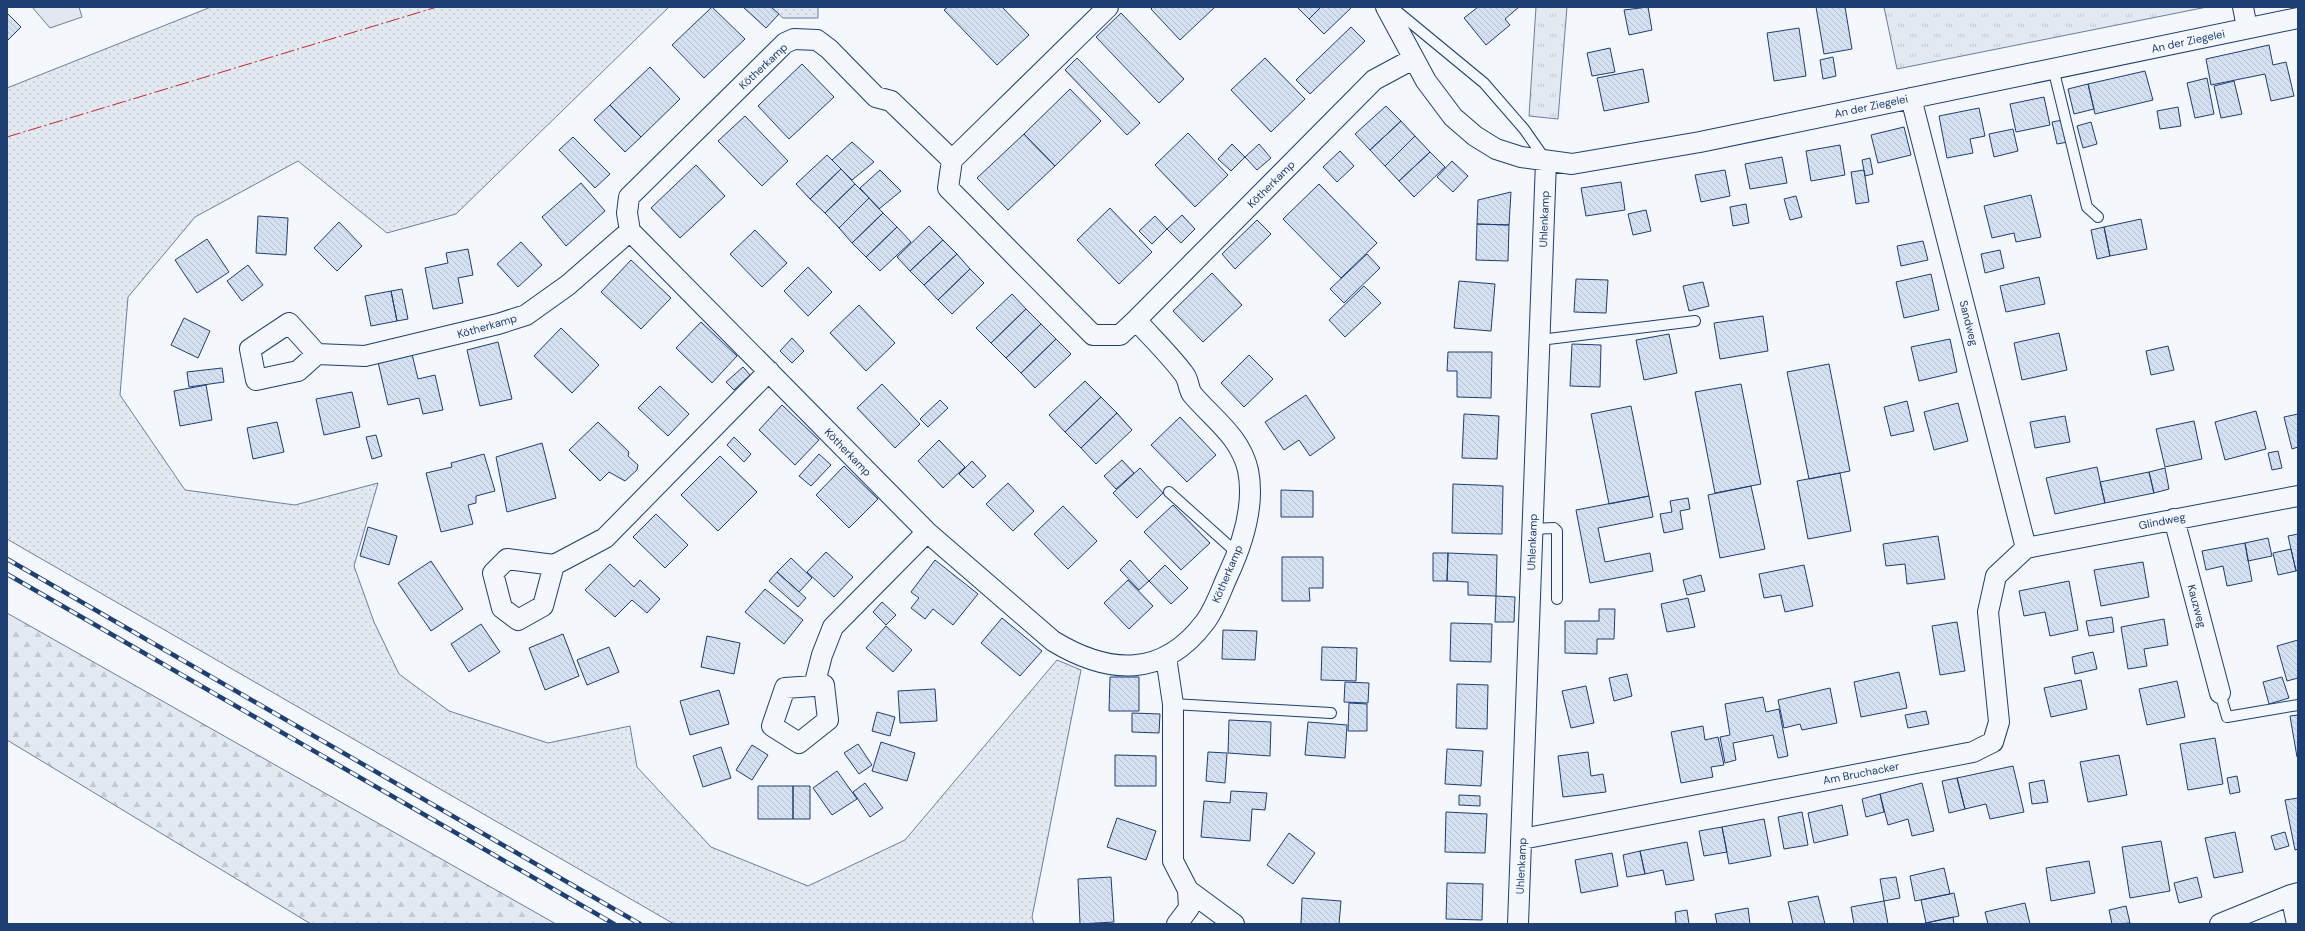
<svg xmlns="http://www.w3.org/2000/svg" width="2305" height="931" font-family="'DM Sans',sans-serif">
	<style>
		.grass { fill: url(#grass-tufts); stroke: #687fa3 }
		.forest { fill: url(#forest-firs); stroke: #687fa3 }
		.park { fill: url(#park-dots); stroke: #687fa3 }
		.parking { fill: #e3e8f0; stroke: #687fa3 }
		.building { fill: url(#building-back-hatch); stroke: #1d3f73 }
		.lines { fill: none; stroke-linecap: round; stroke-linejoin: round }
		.lane-casing { stroke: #1d3f73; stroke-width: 12 }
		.street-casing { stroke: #1d3f73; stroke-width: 22 }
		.lane { stroke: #f4f7fb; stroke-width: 10 }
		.street { stroke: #f4f7fb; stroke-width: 20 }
		.rail-casing { stroke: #1d3f73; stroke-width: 4.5 }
		.rail { stroke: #f4f7fb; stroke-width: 3; stroke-dasharray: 9; stroke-linecap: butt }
		.power { stroke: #c62828; stroke-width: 1; stroke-dasharray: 14 3 2 3; stroke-linecap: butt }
		.labels { text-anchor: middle; stroke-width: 3; stroke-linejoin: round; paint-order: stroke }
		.street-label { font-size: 11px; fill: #1d3f73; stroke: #f4f7fb }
	</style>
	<defs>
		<pattern id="grass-tufts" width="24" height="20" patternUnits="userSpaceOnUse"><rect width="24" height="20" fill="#e3e9f0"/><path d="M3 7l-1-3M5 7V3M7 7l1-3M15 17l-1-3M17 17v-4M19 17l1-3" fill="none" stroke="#c2c9d1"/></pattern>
		<pattern id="forest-firs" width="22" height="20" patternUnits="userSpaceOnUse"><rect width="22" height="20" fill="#e3e9f0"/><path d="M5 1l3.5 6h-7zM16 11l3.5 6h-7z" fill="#c2c9d1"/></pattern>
		<pattern id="park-dots" width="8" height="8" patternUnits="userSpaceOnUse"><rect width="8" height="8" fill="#e3e9f0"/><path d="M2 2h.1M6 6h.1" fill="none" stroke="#c2c9d1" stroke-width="1.8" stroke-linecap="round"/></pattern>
		<pattern id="building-back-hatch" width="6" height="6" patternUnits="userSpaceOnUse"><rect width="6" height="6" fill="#d5e0f0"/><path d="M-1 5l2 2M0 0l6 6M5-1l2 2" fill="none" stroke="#b6c1d1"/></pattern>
	</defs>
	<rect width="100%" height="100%" fill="#f4f7fb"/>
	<!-- grass -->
	<path class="grass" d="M1536,7H1567L1558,119L1529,116Z
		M1884,7H2207L1897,69Z"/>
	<!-- forest -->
	<path class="forest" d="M7,613L556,924H311L7,740Z"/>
	<!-- park -->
	<path class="park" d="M211,7H669L456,214L387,233L298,161L195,217L128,297L120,395L185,490L295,505L378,483L354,566L374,622L399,674L449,711L548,743L630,726L637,767L711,847L808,886L905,840L1057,660L1081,670L1032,917L1034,924H674L7,539V88Z
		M771,7H818V18H783Z"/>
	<!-- parking -->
	<path class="parking" d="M32,7H79L82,17L50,28Z"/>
	<!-- building -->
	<path class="building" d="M712,7L745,39L704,78L672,45Z
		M743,7H771L779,14L766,28Z
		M948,7H1002L1029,35L997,65L944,10Z
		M1153,7H1215L1180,40L1151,9Z
		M1297,7H1321L1309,19Z
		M1321,7H1352L1324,34L1309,19Z
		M1478,7H1519L1505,19L1510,25L1486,45L1464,18Z
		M1648,7L1652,30L1629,35L1624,10Z
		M1816,7H1845L1852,49L1824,54Z
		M7,13L21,27L7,41Z
		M1121,13L1184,79L1159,103L1096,37Z
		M1351,27L1365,41L1310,94L1296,80Z
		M1799,28L1806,76L1774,81L1767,33Z
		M2269,45L2273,65L2286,62L2294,96L2271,101L2265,74L2211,85L2206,59Z
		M1610,48L1615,72L1592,76L1587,53Z
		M1833,57L1836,76L1823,79L1820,60Z
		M1077,58L1140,123L1127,135L1065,70Z
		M1265,58L1305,99L1271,132L1231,90Z
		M802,64L834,97L789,139L758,106Z
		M650,67L680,99L641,137L610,105Z
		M1643,69L1649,102L1604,111L1597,78Z
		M2145,71L2153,100L2095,114L2088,84Z
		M2207,78L2214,114L2195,118L2187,83Z
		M2234,81L2242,114L2221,118L2214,86Z
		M2088,84L2094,109L2074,114L2068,89Z
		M1070,89L1101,121L1055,166L1024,134Z
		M2044,97L2050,125L2016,132L2010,104Z
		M610,105L641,137L625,152L594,120Z
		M1386,106L1401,121L1370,150L1355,134Z
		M2178,107L2181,126L2160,129L2157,111Z
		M1979,108L1985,136L1970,139L1973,153L1947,158L1939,116Z
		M745,116L788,161L762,186L718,141Z
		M2063,120L2068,142L2057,144L2052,122Z
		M1401,121L1415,136L1385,166L1370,150Z
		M2091,122L2097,144L2083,148L2077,126Z
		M1904,127L1911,155L1878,163L1871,135Z
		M2013,129L2018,151L1994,157L1989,134Z
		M1188,133L1228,175L1195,207L1155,165Z
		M1024,134L1055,166L1008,210L977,178Z
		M1415,136L1430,152L1399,181L1385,166Z
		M573,137L610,174L595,188L559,150Z
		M852,142L874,162L852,180L832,160Z
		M1232,144L1245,157L1231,171L1218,159Z
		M1259,144L1271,158L1257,170L1245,157Z
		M1840,145L1845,175L1811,181L1806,151Z
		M1340,151L1354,166L1337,182L1323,167Z
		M1430,152L1445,167L1414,197L1399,181Z
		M827,155L841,169L810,199L796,184Z
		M1782,157L1787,183L1750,189L1745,164Z
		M1870,158L1873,174L1865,176L1862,160Z
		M1452,161L1468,176L1453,192L1437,177Z
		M696,165L725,196L680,238L651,208Z
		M841,169L855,184L825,213L810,199Z
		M880,170L901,191L879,209L860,188Z
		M1725,170L1730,196L1701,202L1695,175Z
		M1864,170L1869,202L1856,204L1851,172Z
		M1621,182L1625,210L1586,216L1581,188Z
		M581,183L605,211L566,246L542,217Z
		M855,184L869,198L839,228L825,213Z
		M1319,184L1377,243L1341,278L1283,219Z
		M1511,192L1509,225L1477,224L1478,200Z
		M2031,195L2041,237L2016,242L2014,233L1992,238L1984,206Z
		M1796,196L1802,217L1790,220L1784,199Z
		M869,198L883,213L852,243L839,228Z
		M1746,204L1749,223L1733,226L1730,207Z
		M1110,208L1152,252L1119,284L1077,240Z
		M1646,210L1651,231L1633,235L1628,214Z
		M883,213L897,227L866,257L852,243Z
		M1182,215L1195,229L1181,243L1167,229Z
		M258,216L288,218L286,255L256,253Z
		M1155,216L1167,229L1152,244L1139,231Z
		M2141,219L2147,249L2110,256L2104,227Z
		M1257,220L1271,234L1235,269L1222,254Z
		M339,222L362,246L337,271L314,248Z
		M1477,224L1509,225L1508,261L1476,260Z
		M929,226L943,240L910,271L897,257Z
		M897,227L911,242L880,271L866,257Z
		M2104,227L2110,256L2097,259L2091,230Z
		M755,230L787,263L762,287L730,254Z
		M207,239L229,272L197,293L175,260Z
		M943,240L957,254L924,285L910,271Z
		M1923,241L1928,260L1901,266L1897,246Z
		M521,242L542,265L518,287L497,264Z
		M468,249L473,275L458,278L463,303L433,309L425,268L448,263L446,253Z
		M2000,250L2004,268L1985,273L1981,254Z
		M957,254L970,269L938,300L924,285Z
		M1367,254L1380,268L1344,303L1330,289Z
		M631,260L671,298L641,329L601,292Z
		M248,265L263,285L242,301L227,281Z
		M808,267L832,292L808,316L784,291Z
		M970,269L984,283L952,314L938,300Z
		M1212,273L1242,305L1203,342L1173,311Z
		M1931,274L1939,310L1904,318L1896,282Z
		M2039,277L2045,304L2006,312L2000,286Z
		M1576,279L1608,280L1606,313L1574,312Z
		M1459,281L1495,284L1491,331L1454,328Z
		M1703,282L1709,306L1689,311L1683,286Z
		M1364,286L1381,303L1345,337L1329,320Z
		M402,289L408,319L397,321L391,291Z
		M391,291L397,321L371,326L365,296Z
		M1012,294L1026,309L991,343L976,328Z
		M859,305L895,343L866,371L830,333Z
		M1026,309L1041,324L1006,358L991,343Z
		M1763,316L1768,351L1720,359L1714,323Z
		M184,318L210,331L198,358L171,345Z
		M701,322L737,356L712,383L676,348Z
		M1041,324L1056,339L1021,373L1006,358Z
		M561,328L599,365L572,393L534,356Z
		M2059,333L2067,370L2022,380L2014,343Z
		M1669,334L1677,373L1644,380L1636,340Z
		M792,338L804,351L792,363L780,351Z
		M1056,339L1071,354L1035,388L1021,373Z
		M1950,339L1957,372L1919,381L1911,347Z
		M498,342L512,399L480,406L467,350Z
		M1572,344L1601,345L1600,387L1570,386Z
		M2168,346L2174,370L2151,375L2146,351Z
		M1448,352H1492L1491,398L1457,397V371H1447Z
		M412,354L418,379L435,375L443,410L423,414L419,398L388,405L378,362Z
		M1249,355L1273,379L1244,407L1221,383Z
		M1829,364L1850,471L1809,479L1787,372Z
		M743,367L750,375L734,390L726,382Z
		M222,368L224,382L189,387L187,372Z
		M1085,381L1101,397L1065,432L1049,415Z
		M882,384L920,424L895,448L857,408Z
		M1741,384L1761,484L1715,493L1695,392Z
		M206,385L212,420L180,426L174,391Z
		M660,386L689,414L668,436L638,408Z
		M352,392L360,427L324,435L316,399Z
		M1306,395L1335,438L1310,456L1299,440L1284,450L1265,422Z
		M1101,397L1117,413L1081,448L1065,432Z
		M940,400L948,408L928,427L920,419Z
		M1907,401L1914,431L1891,436L1884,407Z
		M1958,403L1968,441L1934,450L1924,412Z
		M782,405L819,440L795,465L759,430Z
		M1631,406L1649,496L1609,504L1591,414Z
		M2256,411L2266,449L2225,460L2215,422Z
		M1117,413L1132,430L1096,464L1081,448Z
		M1464,414L1499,416L1497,459L1462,458Z
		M2298,414V447L2292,449L2284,417Z
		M2065,416L2070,442L2035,448L2030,422Z
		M1180,417L1216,455L1187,482L1151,445Z
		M2194,421L2202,459L2165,467L2156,429Z
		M277,422L284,452L253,459L247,428Z
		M598,422L629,452L628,456L638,465L637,470L625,481L609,472L600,481L569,450Z
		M376,435L382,456L372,459L366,437Z
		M734,437L751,454L744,462L727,445Z
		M939,440L965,467L943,488L918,461Z
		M542,443L556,498L507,512L496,457Z
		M2278,451L2282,468L2272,470L2268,453Z
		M484,454L495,491L476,496V503L468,505L473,524L441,532L426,473L452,467L451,463Z
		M819,454L831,465L811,486L799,476Z
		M720,456L757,492L718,531L681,495Z
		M1122,460L1134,473L1116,489L1104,476Z
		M972,461L986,476L973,488L959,474Z
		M844,466L878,499L849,528L816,495Z
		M2097,467L2105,503L2055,514L2046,478Z
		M1140,468L1163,493L1137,518L1113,493Z
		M2165,468L2169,489L2154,493L2149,472Z
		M2149,472L2154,493L2105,503L2100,482Z
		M1840,473L1851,531L1808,539L1797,481Z
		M1008,483L1034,511L1013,531L986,504Z
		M1453,484L1503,486L1502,534L1452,533Z
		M1751,486L1765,549L1720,558L1708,495Z
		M1281,490L1313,491V517H1281Z
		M1649,496L1653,517L1598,528L1605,562L1650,553L1653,571L1590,583L1576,510Z
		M1688,498L1690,509L1680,511L1683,529L1664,533L1660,514L1672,512L1670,501Z
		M1173,505L1210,543L1181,570L1144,532Z
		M1063,506L1097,541L1068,569L1034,534Z
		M656,514L688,545L665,568L633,537Z
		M368,527L397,536L389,565L360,556Z
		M2298,534V570L2296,571L2288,536Z
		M1938,536L1945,579L1907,584L1905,564L1886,566L1883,544Z
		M2268,538L2272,556L2248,561L2245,543Z
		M2245,543L2252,581L2227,586L2223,566L2206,570L2202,551Z
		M2291,549L2296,571L2278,575L2273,553Z
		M826,552L853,577L834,597L807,572Z
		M1433,553H1448L1447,581H1433Z
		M1448,553L1497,555L1496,596L1468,595V582L1447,581Z
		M1282,557H1323V588H1309L1310,601H1282Z
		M791,558L812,578L799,592L777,572Z
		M935,560L978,594L953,625L933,609L925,619L911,608L919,598L911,592Z
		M1130,560L1149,581L1139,590L1120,570Z
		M431,561L463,609L431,631L398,583Z
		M2143,562L2149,597L2101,606L2094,570Z
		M610,564L634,587L640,580L660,599L647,613L632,600L615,617L585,590Z
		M1165,565L1188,588L1171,604L1149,581Z
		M1804,565L1813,606L1785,612L1781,595L1764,598L1759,574Z
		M777,572L806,598L798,607L769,581Z
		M1701,575L1705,591L1687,595L1683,580Z
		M1128,580L1153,606L1129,629L1104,603Z
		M2069,581L2078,630L2050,636L2045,612L2024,616L2019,591Z
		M765,589L803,620L784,644L745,612Z
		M1496,596L1515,597L1514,622H1495Z
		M1688,598L1695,627L1667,632L1661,604Z
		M882,602L896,615L886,625L873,612Z
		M1599,609H1615L1614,639H1597V654L1565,653V621H1599Z
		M2112,617L2114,632L2089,636L2086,621Z
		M1002,618L1042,651L1020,676L981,643Z
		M2164,619L2168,645L2144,649L2147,666L2128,669L2121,627Z
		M1957,622L1965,671L1940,675L1932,626Z
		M1451,623L1492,624L1491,662L1450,661Z
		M481,624L500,652L469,672L451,644Z
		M886,626L912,650L893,672L866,648Z
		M1223,630L1257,631L1255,660L1222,659Z
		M563,634L579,676L545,690L529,648Z
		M707,636L740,643L734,674L701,667Z
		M2298,640V678L2287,681L2277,646Z
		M609,647L619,672L587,685L577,660Z
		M1322,647L1357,648L1356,681L1321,680Z
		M2093,652L2097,669L2075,674L2072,657Z
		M1899,672L1907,708L1861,717L1854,682Z
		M1627,674L1632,696L1614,701L1609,678Z
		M1110,677H1139V711H1109Z
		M2282,677L2289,698L2269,704L2263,682Z
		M2081,680L2087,709L2051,717L2044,688Z
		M2177,681L2185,717L2147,725L2139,689Z
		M1345,682L1369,683L1368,703L1344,702Z
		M1457,684L1488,685L1487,729L1456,728Z
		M1586,686L1594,723L1571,728L1562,691Z
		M1830,688L1837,723L1802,730L1800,724L1784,728L1778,700Z
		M935,689L937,721L900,723L898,691Z
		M719,690L729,724L690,735L680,701Z
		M1763,697L1766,712L1779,709L1788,756L1778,758L1773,735L1733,743L1736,760L1725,763L1720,737L1730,735L1725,704Z
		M1349,703L1367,704V731H1348Z
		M1926,711L1929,724L1908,728L1905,715Z
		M877,712L895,717L890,736L872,731Z
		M1132,713L1160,714L1159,733L1132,732Z
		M2298,715V757H2297L2290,716Z
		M1229,720L1271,722L1270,756L1228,753Z
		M1308,722L1347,725L1345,758L1305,755Z
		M1703,726L1705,740L1718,737L1724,765L1711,767L1713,777L1681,783L1671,732Z
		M2215,738L2223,784L2188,790L2180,744Z
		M881,742L915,753L907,781L872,771Z
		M858,744L872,765L859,774L844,753Z
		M752,745L768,755L752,780L736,770Z
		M721,747L731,778L703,787L693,756Z
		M1447,749L1483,751L1481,786L1445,784Z
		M1208,752L1227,753L1225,783L1206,781Z
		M1588,752L1591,776L1603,774L1606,792L1563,797L1558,756Z
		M1115,755L1156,756V786H1115Z
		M2119,755L2127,795L2088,802L2080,762Z
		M2013,766L2024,812L1990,819L1986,804L1965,809L1957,778Z
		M837,771L857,799L832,815L813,788Z
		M2237,776L2240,792L2230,794L2227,778Z
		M1957,778L1965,809L1949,813L1942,781Z
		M2044,780L2048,802L2032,804L2029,783Z
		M865,783L883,808L870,817L853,792Z
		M1922,783L1934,831L1912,836L1908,819L1888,825L1880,794Z
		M758,786H793V819H758Z
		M793,786H810V819H793Z
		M1231,791L1267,793L1265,810L1252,809L1250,841L1201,837L1204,801L1230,803Z
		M1880,794L1884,812L1866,817L1862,799Z
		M1459,795L1480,796V806L1459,805Z
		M2298,798V849L2295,850L2285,800Z
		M1842,805L1848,835L1814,843L1808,813Z
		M1446,812L1487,814L1485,853L1445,852Z
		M1802,812L1808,845L1784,849L1778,817Z
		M1117,818L1156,831L1146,860L1107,847Z
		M1764,819L1771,856L1729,864L1722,827Z
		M1722,827L1727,852L1704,856L1699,831Z
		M2235,832L2243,872L2214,878L2205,838Z
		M2285,832L2289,846L2275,850L2271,836Z
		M1289,833L1315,853L1293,884L1267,865Z
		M2161,841L2170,891L2130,898L2122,847Z
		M1687,842L1694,880L1666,885L1663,870L1645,874L1640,851Z
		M1640,851L1645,874L1627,877L1623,855Z
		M1612,853L1618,886L1581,893L1575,860Z
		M2089,861L2095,893L2051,901L2046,868Z
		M1944,868L1950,894L1915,901L1910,876Z
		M1111,877L1114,922L1080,924L1078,879Z
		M1896,877L1900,898L1884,901L1880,879Z
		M2197,877L2202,897L2179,903L2174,883Z
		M1447,883L1483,884L1482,920L1446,919Z
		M1954,893L1959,916L1926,923L1921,900Z
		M1818,896L1825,924H1793L1788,902Z
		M1302,898L1341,901L1339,924H1301Z
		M1884,901L1888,924H1854L1851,907Z
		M2025,903L2030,924H1988L1985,912Z
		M2126,906L2130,923L2112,924L2109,910Z
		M1748,908L1750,924H1717L1715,914Z
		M1687,910L1689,924H1676L1675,912Z
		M1953,917L1954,924H1921L1926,923Z"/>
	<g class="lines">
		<defs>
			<path id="lane" d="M1393,8L1484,83L1524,129L1545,159
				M2053,68L2087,207L2098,217
				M1540,340L1695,321
				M1169,492L1237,553
				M1532,529L1554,528L1557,531V599
				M2220,693L2227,717L2298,705
				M1173,704L1331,713"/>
			<path id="street" d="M1108,7L952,160L891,101L876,97L829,49L817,40L794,39L785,43L629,197L627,213L630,231L927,532L1053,641C1109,675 1163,678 1205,622C1215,609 1221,590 1228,575C1242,545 1255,505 1248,470C1240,436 1213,419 1192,394C1188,388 1189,380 1184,374C1170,355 1152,338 1136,320L1374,80L1413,59
				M1386,7L1426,81L1453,117L1475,136L1496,149L1521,157L1572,164L1700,142L2298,18
				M2243,7L2247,28
				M1911,98L2026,548
				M952,160L948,188L1093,335H1120L1136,320
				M317,354L298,371L256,380L250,349L289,323L317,354L365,356L498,324L526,315L568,285L630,231
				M2174,519L2220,693
				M2026,548L2298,496
				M554,565L543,606L518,620L502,608L493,573L507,559L554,565L605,538L769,371
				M1166,657L1173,704V861L1188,890L1234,924
				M814,686L824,685L828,720L799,743L772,726L785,688L814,686L822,655L833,627L927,532
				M1522,839L1973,752L1993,742L1999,722L1988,612L1996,576L2026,548
				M1177,924L1189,908L1188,890
				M1518,924L1546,161
				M2220,924L2291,895
				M2297,924L2291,895L2298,893"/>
		</defs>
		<!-- lane casing -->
		<use href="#lane" class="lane-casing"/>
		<!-- street casing -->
		<use href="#street" class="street-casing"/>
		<!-- lane -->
		<use href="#lane" class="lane"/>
		<!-- street -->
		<use href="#street" class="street"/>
		<defs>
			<path id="rail" d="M7,559L640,924
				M7,574L614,924"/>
		</defs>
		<!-- rail casing -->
		<use href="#rail" class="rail-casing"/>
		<!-- rail -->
		<use href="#rail" class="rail"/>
		<!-- power -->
		<path class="power" d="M7,137L437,7"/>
	</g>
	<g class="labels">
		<!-- street labels -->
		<g class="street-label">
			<text transform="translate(2188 41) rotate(-12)" y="4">An der Ziegelei</text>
			<text transform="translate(763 66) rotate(-43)" y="4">Kötherkamp</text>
			<text transform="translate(1871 106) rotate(-12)" y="4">An der Ziegelei</text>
			<text transform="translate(1271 184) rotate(-45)" y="4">Kötherkamp</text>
			<text transform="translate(1544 219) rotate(-88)" y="4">Uhlenkamp</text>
			<text transform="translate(1969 323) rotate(76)" y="4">Sandweg</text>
			<text transform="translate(487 326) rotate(-16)" y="4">Kötherkamp</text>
			<text transform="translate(848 452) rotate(46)" y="4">Kötherkamp</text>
			<text transform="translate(2162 521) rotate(-11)" y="4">Glindweg</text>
			<text transform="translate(1532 542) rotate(-88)" y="4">Uhlenkamp</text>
			<text transform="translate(1227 574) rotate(-67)" y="4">Kötherkamp</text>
			<text transform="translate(2197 606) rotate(75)" y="4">Kauzweg</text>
			<text transform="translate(1861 773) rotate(-11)" y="4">Am Bruchacker</text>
			<text transform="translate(1521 866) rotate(-87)" y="4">Uhlenkamp</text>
		</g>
	</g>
	<!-- border -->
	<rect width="2305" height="931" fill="none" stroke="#1d3f73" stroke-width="16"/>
</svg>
